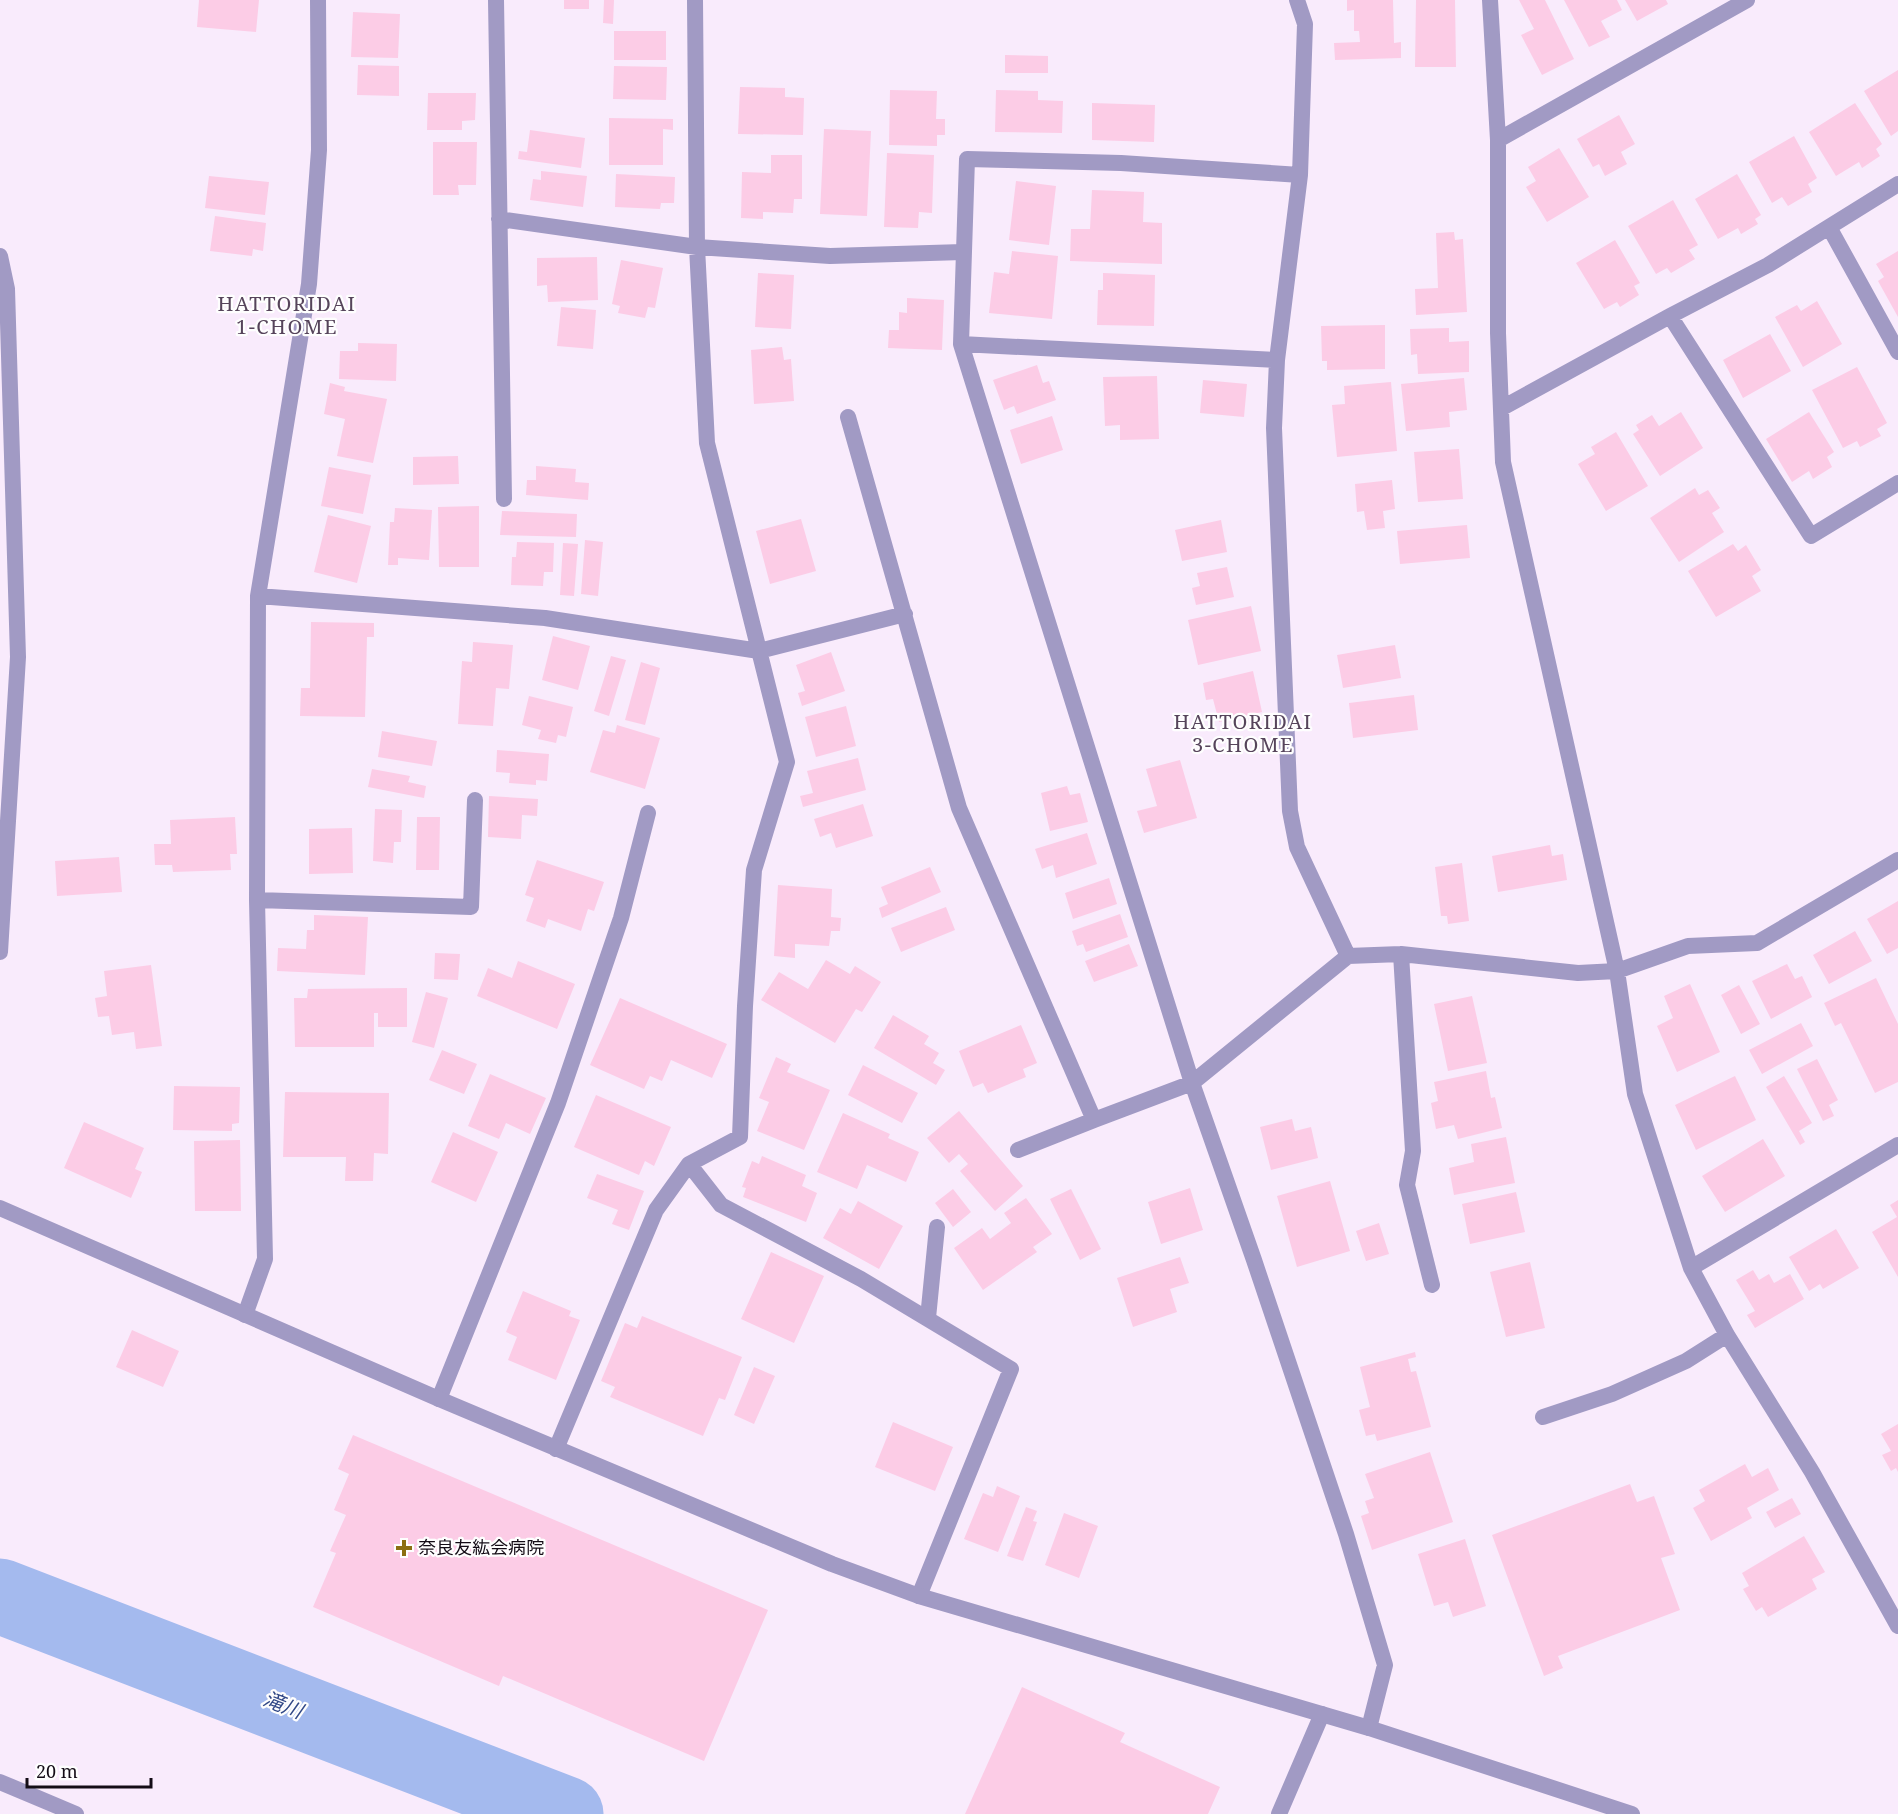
<svg xmlns="http://www.w3.org/2000/svg" width="1898" height="1814" font-family="'Noto Serif','Noto Sans JP',serif">
	<style>
		.lines { fill: none; stroke-linecap: round; stroke-linejoin: round }
		.river { stroke: #a4baee; stroke-width: 75 }
		.building { fill: #fccce6 }
		.minor { stroke: #a19ac4; stroke-width: 16 }
		.tertiary { stroke: #a19ac4; stroke-width: 16 }
		.poi-dot { fill: #8b6f11; stroke: #fefefe; stroke-width: 2 }
		.labels { text-anchor: middle; stroke-width: 4.5; stroke-linejoin: round; paint-order: stroke }
		.poi-label { font-size: 18px; fill: #140c16; stroke: #fefefe; text-anchor: start }
		.neighbourhood-label { font-size: 20px; letter-spacing: 1.5px; fill: #56445b; stroke: #fefefe }
		.water-label { font-size: 20px; font-style: italic; fill: #314887; stroke: #fefefe }
	</style>
	<rect width="100%" height="100%" fill="#f9ebfc"/>
	<g class="lines">
		<!-- river -->
		<path class="river" d="M0,1596L566,1814"/>
	</g>
	<!-- building -->
	<path class="building" d="M199,0H259L256,32L197,27Z
		M564,0H589V9H564Z
		M604,0H614L613,24L603,23Z
		M1347,0H1393L1394,43L1401,42V58L1335,60L1334,43L1360,42L1359,31H1354V10L1347,11Z
		M1416,0H1455L1456,67H1415Z
		M1519,0H1545L1574,59L1542,75L1521,35L1534,29Z
		M1564,0H1617L1622,10L1601,21L1610,37L1589,47Z
		M1625,0H1666L1668,4L1637,21Z
		M353,12L400,14L398,58L351,57Z
		M614,31H666V60H614Z
		M1005,55L1048,56V73H1005Z
		M358,65L399,66V96L357,95Z
		M614,66L667,67L666,100L613,99Z
		M1898,70V131L1891,136L1864,91Z
		M740,87L785,88V97L804,98L803,135L738,134Z
		M890,90L937,91L936,119H945V135H937V146L889,145Z
		M996,90L1038,91V100L1063,101L1062,133L995,132Z
		M428,93H476L475,120L462,121V130H427Z
		M1092,103L1155,105L1154,142L1092,140Z
		M1855,103L1882,144L1876,149L1880,156L1862,168L1859,162L1836,176L1809,132Z
		M1619,115L1635,144L1621,152L1627,164L1605,176L1599,164L1593,167L1577,139Z
		M609,118L673,119V130L663,129V165H609Z
		M824,129L871,131L867,216L820,214Z
		M530,130L585,138L581,168L518,159L519,151L527,152Z
		M1794,136L1817,178L1808,184L1812,192L1788,206L1782,197L1772,203L1749,162Z
		M433,142H477L476,185H458L459,195H433Z
		M1559,148L1589,197L1547,222L1526,187L1536,181L1528,167Z
		M887,153L934,155L932,213L919,212L918,228L884,227Z
		M771,155H802V199H794L793,213L763,212V219L741,218L742,172L771,173Z
		M541,171L587,176L583,207L530,200L533,179L541,180Z
		M616,174L675,177L674,203H661L660,209L615,207Z
		M1737,174L1761,215L1755,219L1758,224L1741,234L1738,228L1718,239L1695,199Z
		M209,176L269,182L265,215L205,208Z
		M1016,181L1056,186L1049,245L1009,240Z
		M1092,190L1144,192L1143,222L1162,223V264L1070,261L1071,229H1090Z
		M1673,200L1698,245L1689,250L1695,259L1671,273L1667,268L1656,274L1628,226Z
		M215,216L266,223L263,251L253,249L252,256L210,251Z
		M1454,232L1455,240L1463,239L1467,312L1416,315L1415,289L1438,288L1436,233Z
		M1615,240L1640,283L1634,286L1639,295L1620,307L1617,302L1604,309L1576,263Z
		M1012,251L1058,256L1052,319L989,313L994,272L1009,274Z
		M1898,251V317L1878,281L1884,277L1876,264Z
		M597,257L598,300L548,302L547,285L537,286V258Z
		M621,260L663,268L655,308L648,307L645,318L618,313L620,306L612,304Z
		M758,273L794,275L791,329L755,327Z
		M1103,273L1155,275L1154,326L1097,325L1098,290H1103Z
		M907,298L944,300L942,350L888,348L889,330H899V312L907,313Z
		M1817,301L1842,344L1803,367L1775,317L1797,305L1801,311Z
		M561,307L596,310L593,349L557,346Z
		M1385,325V369L1327,370V361H1322L1321,326Z
		M1449,328V342L1469,341V372L1418,374L1417,354L1411,355L1410,329Z
		M1770,334L1791,371L1743,398L1723,360Z
		M358,343L397,344L396,381L339,379L340,351H358Z
		M782,347L784,360L791,359L794,401L754,404L751,350Z
		M1037,365L1043,383L1049,381L1056,400L1017,414L1014,406L1004,410L993,380Z
		M1857,367L1887,423L1877,429L1881,436L1860,447L1857,441L1843,448L1812,390Z
		M1157,376L1159,439L1120,440V425L1105,426L1103,377Z
		M1464,378L1467,410L1449,412L1450,427L1406,431L1401,384Z
		M1203,380L1247,384L1244,417L1200,413Z
		M1391,382L1397,451L1337,457L1332,405L1345,404L1344,386Z
		M330,383L345,387L344,391L387,399L373,463L337,456L345,419L324,414Z
		M1681,412L1703,448L1660,476L1633,434L1639,430L1636,425L1652,415L1659,426Z
		M1809,412L1834,452L1827,457L1832,467L1813,479L1809,471L1792,482L1766,439Z
		M1052,416L1063,450L1021,464L1010,430Z
		M1616,432L1648,486L1606,511L1578,464L1595,454L1591,447Z
		M1459,449L1463,499L1418,502L1414,452Z
		M458,456L459,484L413,485V457Z
		M536,466L576,469L575,482L589,483L588,500L526,495L527,480H536Z
		M329,467L371,475L363,514L321,506Z
		M1392,480L1395,509L1383,511L1385,528L1367,530L1364,511L1357,512L1355,484Z
		M1695,488L1699,495L1708,490L1720,508L1712,513L1724,532L1679,562L1650,518Z
		M479,506V567H439L438,507Z
		M395,508L432,510L429,560L398,558V565H388L390,522H394Z
		M502,511L577,514L576,537L500,535Z
		M328,515L371,526L357,583L314,572Z
		M801,519L816,571L770,584L756,531Z
		M1221,520L1227,552L1182,561L1175,530Z
		M1467,525L1470,558L1400,564L1397,531Z
		M585,540L603,542L598,596L581,594Z
		M517,542L554,543L553,572H544L543,586L511,585L512,557H516Z
		M563,543L578,544L574,596L560,595Z
		M1733,544L1738,551L1746,545L1761,570L1752,576L1761,591L1716,617L1688,571Z
		M1227,567L1234,597L1196,605L1192,588L1200,586L1197,573Z
		M1251,606L1261,651L1198,665L1188,620Z
		M311,622L374,623V637H367L365,717L300,716L301,688H310Z
		M553,636L590,646L578,690L542,680Z
		M473,642L513,645L509,689L496,688L493,726L458,724L462,661L472,662Z
		M1395,645L1401,678L1343,688L1337,655Z
		M831,652L845,691L802,706L798,693L805,691L796,665Z
		M611,656L626,660L609,716L594,711Z
		M641,662L660,668L645,725L625,720Z
		M1253,671L1262,712L1219,722L1213,699L1206,700L1203,683Z
		M1414,695L1418,730L1353,738L1349,703Z
		M529,696L573,707L566,737L558,735L556,743L538,739L541,730L522,725Z
		M846,706L856,746L816,757L805,717Z
		M617,725L660,738L645,789L590,772L603,730L615,733Z
		M382,731L437,741L432,766L378,757Z
		M497,750L549,754L547,781L536,780V785L509,783L510,773L496,772Z
		M858,758L866,790L803,807L800,796L813,793L807,771Z
		M1180,760L1197,818L1144,833L1137,811L1157,806L1146,769Z
		M372,769L410,776L408,782L426,786L424,798L368,787Z
		M1067,786L1070,795L1080,793L1088,822L1050,831L1041,793Z
		M489,796L538,799L537,816L522,815L521,839L488,837Z
		M863,804L873,836L836,848L831,833L820,837L814,819Z
		M375,809L402,810L401,842H394L393,863L373,861Z
		M235,817L237,854H230L231,870L173,872L172,865H155L154,844H171L170,820Z
		M417,817H440L439,870H416Z
		M352,828L353,873L309,874V829Z
		M1087,833L1097,864L1056,878L1053,865L1042,869L1035,849Z
		M1550,845L1552,856L1563,854L1567,880L1498,892L1492,856Z
		M119,857L122,892L57,896L55,861Z
		M537,860L604,882L594,911L588,909L581,931L548,919L545,928L526,921L534,898L525,895Z
		M1462,863L1469,921L1448,924L1447,916H1441L1435,867Z
		M930,867L941,892L882,918L879,908L888,904L881,887Z
		M1109,878L1117,904L1073,919L1065,893Z
		M778,885L832,889L831,917L841,918L840,931H831L829,946L795,944V958L774,956Z
		M1898,901V948L1887,954L1867,919Z
		M946,907L955,930L901,952L891,928Z
		M1120,914L1128,937L1086,952L1083,944L1077,946L1072,931Z
		M314,915L368,917L365,975L277,971L278,948L306,949L307,930H314Z
		M1855,931L1872,961L1829,984L1813,955Z
		M1129,944L1138,966L1094,982L1085,961Z
		M435,953L460,954L458,980L434,979Z
		M826,960L850,974L855,966L881,982L862,1012L856,1009L835,1043L761,1000L779,972L808,989Z
		M518,961L575,984L557,1029L477,996L488,968L512,978Z
		M1787,964L1795,979L1802,976L1812,997L1771,1019L1752,981Z
		M151,965L162,1046L136,1049L134,1032L112,1035L109,1016L98,1017L95,998L107,996L104,971Z
		M1876,978L1898,1024V1082L1875,1093L1841,1023L1835,1026L1824,1003Z
		M1690,984L1720,1052L1677,1072L1657,1026L1673,1018L1664,996Z
		M1739,985L1760,1024L1741,1034L1721,995Z
		M407,988V1027H378V1013H374V1047H295L294,998H307L308,989Z
		M426,992L448,998L434,1048L412,1042Z
		M1472,996L1487,1063L1448,1071L1434,1004Z
		M620,998L727,1044L712,1078L671,1060L662,1081L650,1076L644,1089L590,1065Z
		M893,1015L929,1036L924,1044L939,1053L933,1063L945,1070L936,1085L874,1048Z
		M1801,1023L1813,1046L1762,1074L1749,1050Z
		M1021,1025L1037,1063L1023,1069L1026,1077L988,1093L983,1083L973,1087L959,1051Z
		M442,1050L477,1064L464,1094L429,1080Z
		M776,1057L791,1064L787,1072L830,1090L804,1150L757,1131L769,1102L759,1098Z
		M1817,1059L1838,1100L1829,1105L1834,1116L1823,1121L1797,1069Z
		M863,1065L918,1093L902,1123L848,1095Z
		M1486,1071L1491,1098L1495,1097L1502,1128L1458,1139L1454,1125L1436,1129L1431,1103L1438,1101L1434,1082Z
		M490,1074L546,1098L530,1134L506,1123L499,1139L468,1126Z
		M1735,1076L1756,1120L1696,1150L1675,1105Z
		M1784,1076L1812,1123L1799,1131L1805,1142L1800,1145L1766,1087Z
		M174,1086L240,1087L239,1123L232,1124V1131L173,1130Z
		M285,1092L389,1093L388,1154L374,1153L373,1181H345L346,1157H283Z
		M596,1095L671,1127L654,1166L645,1161L639,1175L574,1147Z
		M959,1111L1023,1186L995,1211L960,1171L968,1164L959,1154L949,1163L927,1138Z
		M843,1113L890,1134L888,1138L919,1152L906,1182L867,1165L857,1189L817,1172Z
		M1292,1119L1295,1131L1311,1127L1318,1158L1271,1170L1260,1127Z
		M84,1122L144,1148L135,1169L142,1172L131,1198L64,1168Z
		M453,1132L498,1152L476,1202L431,1182Z
		M1506,1137L1515,1183L1454,1195L1449,1168L1474,1162L1471,1144Z
		M1763,1139L1785,1176L1725,1212L1702,1176Z
		M240,1140L241,1211H195L194,1141Z
		M762,1156L806,1175L802,1186L817,1193L806,1222L743,1197L746,1188L742,1187L752,1161L759,1164Z
		M597,1174L644,1191L629,1230L612,1224L618,1210L587,1198Z
		M1330,1181L1350,1251L1297,1267L1277,1196Z
		M1190,1188L1203,1230L1161,1244L1148,1202Z
		M953,1189L971,1212L953,1227L935,1203Z
		M1071,1189L1101,1249L1080,1260L1050,1199Z
		M1516,1192L1525,1232L1470,1244L1462,1204Z
		M1026,1198L1052,1234L1033,1247L1037,1252L983,1290L954,1248L982,1228L990,1239L1011,1223L1004,1213Z
		M1898,1200V1277L1872,1232L1897,1217L1890,1205Z
		M858,1201L903,1226L879,1269L823,1238L840,1208L851,1214Z
		M1379,1223L1389,1254L1366,1261L1356,1231Z
		M1836,1229L1859,1268L1823,1289L1820,1284L1809,1291L1789,1257Z
		M771,1252L824,1276L794,1343L741,1319Z
		M1180,1257L1189,1283L1170,1289L1177,1312L1133,1327L1117,1278Z
		M1530,1262L1545,1328L1506,1337L1490,1272Z
		M1753,1270L1759,1280L1769,1274L1774,1283L1790,1274L1804,1299L1755,1328L1747,1315L1755,1311L1736,1280Z
		M523,1291L571,1311L569,1316L580,1320L556,1380L508,1360L517,1337L506,1332Z
		M642,1316L742,1357L725,1400L719,1398L703,1436L610,1397L615,1387L601,1381L625,1323L637,1328Z
		M132,1330L179,1351L163,1387L116,1367Z
		M1415,1352L1416,1357L1408,1359L1411,1372L1416,1371L1431,1427L1377,1441L1375,1434L1366,1436L1359,1410L1370,1407L1360,1367Z
		M754,1367L775,1376L754,1424L734,1415Z
		M893,1422L953,1447L935,1491L875,1467Z
		M1898,1424V1472L1896,1468L1891,1471L1882,1455L1891,1451L1881,1434Z
		M353,1435L768,1610L704,1761L503,1676L499,1686L313,1607L336,1553L330,1551L346,1515L334,1510L349,1474L338,1469Z
		M1430,1452L1453,1522L1372,1550L1361,1516L1369,1513L1365,1501L1374,1498L1365,1474Z
		M1745,1464L1752,1477L1768,1468L1779,1490L1747,1508L1752,1518L1711,1541L1693,1508L1705,1501L1699,1490Z
		M1630,1484L1637,1502L1654,1496L1675,1554L1661,1558L1680,1610L1558,1656L1563,1668L1544,1676L1492,1535Z
		M997,1486L1020,1496L998,1552L964,1539L983,1493L993,1497Z
		M1792,1498L1801,1514L1775,1528L1766,1512Z
		M1026,1507L1037,1511L1033,1521L1037,1522L1023,1561L1007,1556Z
		M1064,1513L1098,1526L1079,1578L1045,1565Z
		M1804,1536L1825,1572L1812,1579L1817,1589L1768,1617L1762,1607L1756,1611L1743,1589L1749,1586L1742,1573Z
		M1465,1539L1486,1606L1453,1617L1448,1602L1434,1606L1418,1554Z
		M1022,1687L1125,1733L1120,1742L1220,1787L1208,1814H965Z"/>
	<g class="lines">
		<!-- minor -->
		<path class="minor" d="M496,0L504,499
			M1297,0L1305,24L1300,175L1277,360L1274,428L1290,811L1297,847L1348,956
			M1490,0L1498,140V333L1503,462L1617,971L1635,1094L1691,1268L1727,1335L1812,1472L1898,1626
			M1498,140L1747,0
			M1300,175L1121,163L967,159L961,344L1192,1083L1254,1260L1346,1534L1385,1665L1369,1728
			M499,219L697,247L830,256L963,252
			M1829,227L1898,352
			M1670,316L1811,536L1898,483
			M961,344L1277,360
			M1502,408L1670,316L1768,265L1898,184
			M848,417L959,808L1094,1120L1192,1083L1348,956L1401,954L1578,973L1617,971L1688,946L1757,943L1898,860
			M258,596L545,618L759,651L905,614
			M257,900L471,907L475,800
			M1401,954L1413,1151L1407,1185L1432,1285
			M1018,1150L1094,1120
			M689,1164L721,1205L861,1279L1011,1369L919,1596
			M1691,1268L1898,1145
			M245,1315L265,1259L257,900L258,596L309,284L319,150L318,0
			M928,1318L937,1227
			M439,1399L558,1103L621,918L648,813
			M1543,1417L1612,1394L1686,1361L1727,1335
			M556,1449L656,1210L689,1164L740,1137L745,1006L754,870L787,762L707,443L697,247L695,0
			M0,1782L76,1814
			M1279,1814L1322,1714"/>
		<!-- tertiary -->
		<path class="tertiary" d="M0,256L7,289L18,657L0,952
			M0,1208L439,1399L832,1564L919,1596L1369,1728L1632,1814"/>
	</g>
	<!-- markers -->
	<path class="poi-dot" d="M401 1539h6v6h6v6h-6v6h-6v-6h-6v-6h6z"/>
	<g class="labels">
		<!-- poi labels -->
		<g class="poi-label">
			<text x="418" y="1554">奈良友紘会病院</text>
		</g>
		<!-- neighbourhood labels -->
		<g class="neighbourhood-label">
			<text x="287" y="311">HATTORIDAI<tspan x="287" dy="23">1-CHOME</tspan></text>
			<text x="1243" y="729">HATTORIDAI<tspan x="1243" dy="23">3-CHOME</tspan></text>
		</g>
		<!-- water labels -->
		<g class="water-label">
			<text transform="translate(283 1705) rotate(21)" y="7">滝川</text>
		</g>
	</g>
	<!-- scale -->
	<path d="M27 1778v9h124v-9" fill="none" stroke="#140c16" stroke-width="3"/>
	<text x="36" y="1778" font-size="18" fill="#140c16" stroke="#fefefe" stroke-width="4.5" paint-order="stroke">20 m</text>
</svg>
